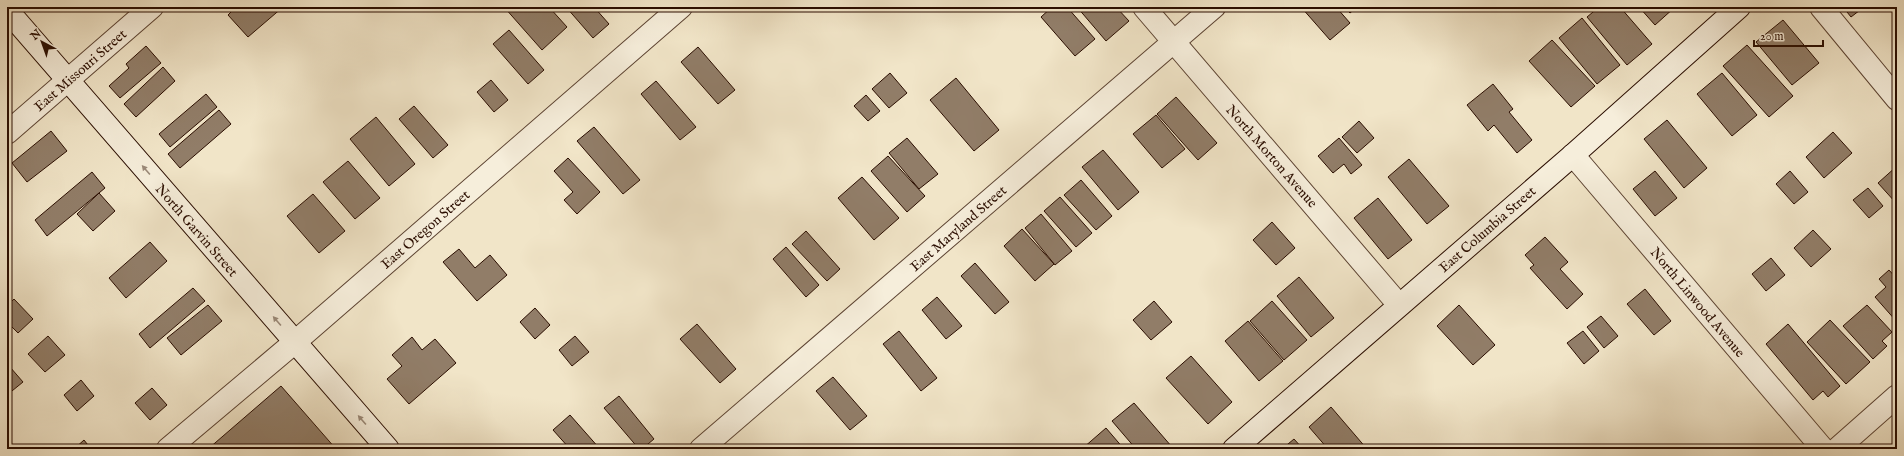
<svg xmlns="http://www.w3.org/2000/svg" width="1904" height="456" font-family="'IM FELL English',serif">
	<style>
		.building { fill: #917d68; stroke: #2a0d00 }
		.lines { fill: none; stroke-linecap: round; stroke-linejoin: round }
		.street-casing { stroke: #5c4332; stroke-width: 24 }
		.secondary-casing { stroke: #2a0d00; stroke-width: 24 }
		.street { stroke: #f6eedb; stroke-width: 22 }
		.secondary { stroke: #f6eedb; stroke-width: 22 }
		.oneway { fill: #9a8978 }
		.labels { text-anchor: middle; stroke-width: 3; stroke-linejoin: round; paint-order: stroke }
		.street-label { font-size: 14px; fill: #2a0d00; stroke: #f6eedb }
	</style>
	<rect width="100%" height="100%" fill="#f1e5c8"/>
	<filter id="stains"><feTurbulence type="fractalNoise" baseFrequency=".005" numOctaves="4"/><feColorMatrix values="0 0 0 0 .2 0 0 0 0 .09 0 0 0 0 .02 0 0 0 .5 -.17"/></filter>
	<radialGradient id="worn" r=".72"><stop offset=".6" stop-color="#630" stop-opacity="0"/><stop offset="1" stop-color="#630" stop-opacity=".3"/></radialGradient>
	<!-- building -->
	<path class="building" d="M236,7H283L248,37L228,15Z
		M504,7H549L567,27L542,50Z
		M566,7H594L609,24L593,38Z
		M1052,7H1067L1095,39L1075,56L1041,17Z
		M1077,7H1116L1129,21L1106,41Z
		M1301,7H1336L1350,23L1330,40Z
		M1344,7H1357L1350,13Z
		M1599,7H1620L1652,44L1627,65L1587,17Z
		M1639,7H1673L1674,8L1655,25Z
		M1843,7H1864L1851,17Z
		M1582,18L1620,65L1597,84L1559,38Z
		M1783,20L1819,63L1792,85L1756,42Z
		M509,30L544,70L528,84L493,44Z
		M1552,40L1595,86L1571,107L1529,61Z
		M1747,45L1793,96L1769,117L1723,66Z
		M146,46L161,63L120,98L109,86L129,68L126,64Z
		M698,47L735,90L718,104L681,62Z
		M163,67L175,81L136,117L124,104Z
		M890,73L907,93L889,108L872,89Z
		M1722,73L1757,115L1732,136L1697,94Z
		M956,78L999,130L974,151L930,100Z
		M491,80L508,100L494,112L477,92Z
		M656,81L696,127L680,140L641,94Z
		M1493,84L1513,109L1509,112L1532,140L1517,153L1494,125L1488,131L1467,105Z
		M206,94L217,107L170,147L159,134Z
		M866,95L880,111L868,121L854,106Z
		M1176,97L1217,143L1198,160L1157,114Z
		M414,106L448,145L433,158L399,119Z
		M219,110L231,124L180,168L168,154Z
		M1156,115L1185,149L1162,168L1133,134Z
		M376,117L415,164L389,186L350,139Z
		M1667,120L1707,168L1684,188L1644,139Z
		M1359,121L1374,138L1357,153L1342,137Z
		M594,127L640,180L623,194L577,141Z
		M51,131L67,151L27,182L12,163Z
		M1833,132L1852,153L1824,178L1806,157Z
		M907,138L938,174L919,189L889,153Z
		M1339,138L1362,165L1351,174L1344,164L1333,173L1318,156Z
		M1103,150L1139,192L1118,210L1082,167Z
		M888,156L925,196L907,212L871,171Z
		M568,158L600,192L577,214L564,200L573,192L554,171Z
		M1409,159L1449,206L1427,224L1388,177Z
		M348,161L380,198L355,219L323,182Z
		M1897,166V202L1896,203L1878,183Z
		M1655,171L1677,198L1655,216L1633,189Z
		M1790,171L1808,192L1794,204L1776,184Z
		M92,172L105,188L47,236L35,220Z
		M862,177L899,218L874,240L838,198Z
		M1081,180L1112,216L1096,230L1064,195Z
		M1868,188L1883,206L1869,218L1853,200Z
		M99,193L115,211L93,231L77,214Z
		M313,194L345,231L319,253L287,216Z
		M1060,197L1092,233L1076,247L1044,211Z
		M1378,198L1412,240L1388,259L1354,218Z
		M1041,214L1072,251L1055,265L1025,228Z
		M1272,222L1295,248L1276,265L1253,240Z
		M1022,229L1054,264L1035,281L1004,246Z
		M1813,230L1831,249L1811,267L1794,248Z
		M806,231L840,269L827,281L792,244Z
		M1545,237L1568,262L1560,269L1583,294L1567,309L1530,268L1534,265L1525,255Z
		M150,242L167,261L126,298L109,278Z
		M786,247L819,285L806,297L773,259Z
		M459,249L475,268L490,255L507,275L477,301L443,262Z
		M1771,258L1785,275L1766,291L1752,274Z
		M975,263L1009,302L995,314L961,276Z
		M1889,270L1897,279V322L1875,297L1886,287L1879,279Z
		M1299,277L1334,318L1311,337L1277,296Z
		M193,288L205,301L150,348L139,334Z
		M1645,289L1671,321L1654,335L1627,304Z
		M937,297L962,326L946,339L922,310Z
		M14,299L33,319L18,333L7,322V306Z
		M1154,301L1172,322L1151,340L1133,320Z
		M1272,301L1307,340L1284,360L1250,321Z
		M208,305L222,321L181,355L167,338Z
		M1459,305L1495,345L1473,365L1437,326Z
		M1867,305L1892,332L1882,341L1887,346L1873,359L1843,326Z
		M535,308L550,325L535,339L520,322Z
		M1601,316L1618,336L1604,348L1587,327Z
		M1830,320L1870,362L1846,384L1807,342Z
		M1248,321L1283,361L1259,381L1225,341Z
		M697,324L736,369L720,383L680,339Z
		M1788,324L1840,386L1828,397L1823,391L1813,400L1766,344Z
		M899,331L937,378L921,391L883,344Z
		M1583,331L1599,351L1584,364L1567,343Z
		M48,336L65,355L45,372L28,354Z
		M575,336L589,352L572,366L559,350Z
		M412,337L422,350L435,339L456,363L409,404L387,379L402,366L392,355Z
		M1191,356L1232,402L1208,424L1166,378Z
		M10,367L23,382L7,395V369Z
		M833,377L867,416L850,430L816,391Z
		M81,380L94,396L77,411L64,395Z
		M281,386L336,449H208Z
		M152,388L167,405L150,420L135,403Z
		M619,396L654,439L642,449H639L604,408Z
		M1134,403L1172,447L1170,449H1136L1112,421Z
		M1331,407L1367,449H1328L1309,427Z
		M570,415L600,449H570L553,430Z
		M1106,428L1124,449H1084L1083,448Z
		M1294,439L1303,449H1282Z
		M84,440L91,449H74Z"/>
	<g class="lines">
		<defs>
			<path id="street" d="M1144,7L1399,305
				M1821,7L1897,99
				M7,133L152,7
				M1573,155L1823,449
				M168,449L295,342L681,7
				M701,449L1214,7
				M1837,449L1897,396"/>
			<path id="secondary" d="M7,10L388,449
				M1234,449L1573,155L1739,7"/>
		</defs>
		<!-- street casing -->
		<use href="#street" class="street-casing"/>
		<!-- secondary casing -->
		<use href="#secondary" class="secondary-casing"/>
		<!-- street -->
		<use href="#street" class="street"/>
		<!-- secondary -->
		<use href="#secondary" class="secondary"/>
	</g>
	<!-- one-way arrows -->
	<defs><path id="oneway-solid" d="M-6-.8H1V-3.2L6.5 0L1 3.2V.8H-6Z"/></defs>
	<g class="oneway">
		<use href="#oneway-solid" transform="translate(146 170) rotate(-131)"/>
		<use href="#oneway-solid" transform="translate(277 321) rotate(-131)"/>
		<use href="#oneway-solid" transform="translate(362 420) rotate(-131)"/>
	</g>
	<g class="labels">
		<!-- street labels -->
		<g class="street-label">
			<text transform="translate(80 70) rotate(-41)" y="5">East Missouri Street</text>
			<text transform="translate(1272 156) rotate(49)" y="5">North Morton Avenue</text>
			<text transform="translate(958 228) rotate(-41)" y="5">East Maryland Street</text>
			<text transform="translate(425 229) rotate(-41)" y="5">East Oregon Street</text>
			<text transform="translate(1487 229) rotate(-41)" y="5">East Columbia Street</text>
			<text transform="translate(197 230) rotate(49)" y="5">North Garvin Street</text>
			<text transform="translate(1698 302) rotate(50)" y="5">North Linwood Avenue</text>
		</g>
	</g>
	<!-- margin -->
	<rect width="1904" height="456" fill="none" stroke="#f1e5c8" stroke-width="24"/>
	<rect x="8" y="8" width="1888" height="440" fill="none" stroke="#2a0d00" stroke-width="2"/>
	<rect x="12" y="12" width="1880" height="432" fill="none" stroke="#2a0d00"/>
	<!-- north arrow -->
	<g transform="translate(42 42) rotate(319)" stroke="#f6eedb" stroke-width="3" paint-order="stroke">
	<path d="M0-3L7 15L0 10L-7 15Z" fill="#2a0d00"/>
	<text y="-6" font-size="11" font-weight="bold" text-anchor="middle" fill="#2a0d00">N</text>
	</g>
	<!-- scale -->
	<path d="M1754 40v6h69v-6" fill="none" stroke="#2a0d00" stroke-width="2"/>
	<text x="1760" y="40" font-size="12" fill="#2a0d00" stroke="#f6eedb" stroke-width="3" paint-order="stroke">20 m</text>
	<rect width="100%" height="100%" filter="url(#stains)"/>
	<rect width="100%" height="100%" fill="url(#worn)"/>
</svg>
